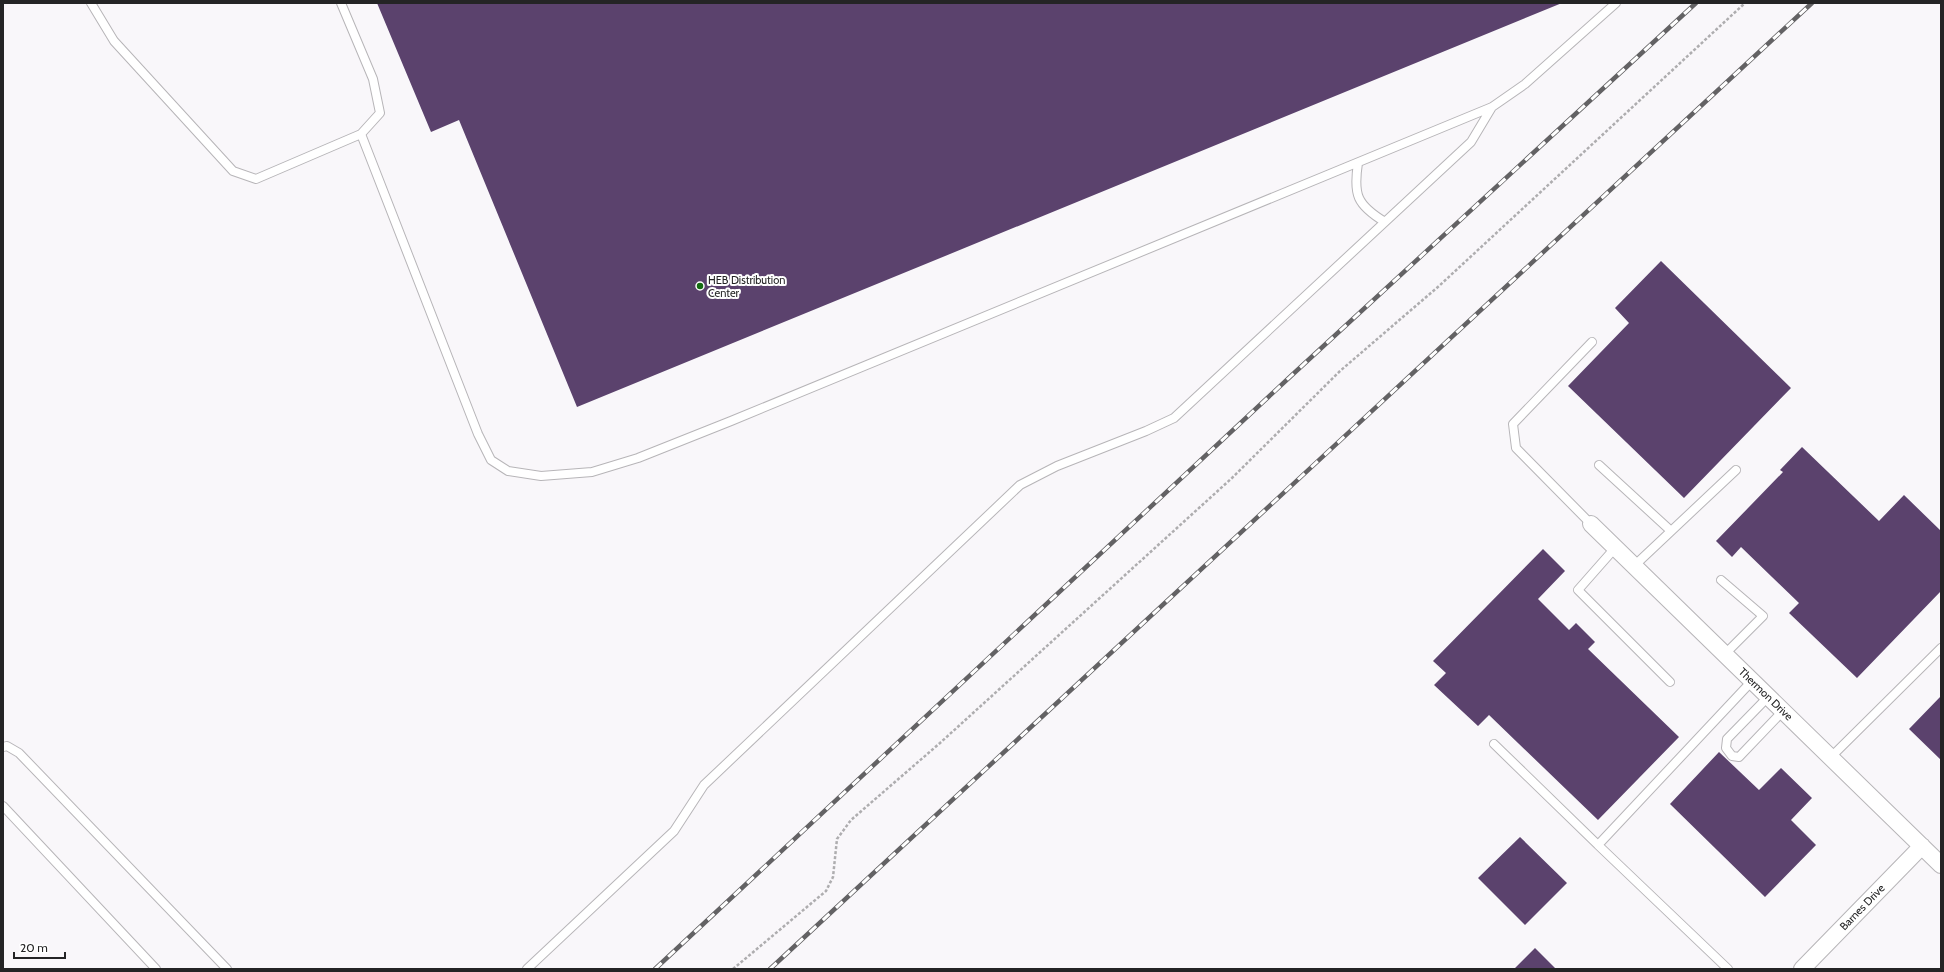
<svg xmlns="http://www.w3.org/2000/svg" width="1944" height="972" font-family="Cabin,sans-serif">
	<style>
		.building { fill: #5b426d }
		.lines { fill: none; stroke-linecap: round; stroke-linejoin: round }
		.lane-casing { stroke: #b7b5b8; stroke-width: 10 }
		.street-casing { stroke: #b7b5b8; stroke-width: 18 }
		.path { stroke: #aeadaf; stroke-width: 2.5; stroke-dasharray: 3 2; stroke-linecap: butt }
		.lane { stroke: #fff; stroke-width: 8 }
		.street { stroke: #fff; stroke-width: 16 }
		.rail-casing { stroke: #636264; stroke-width: 4.5 }
		.rail { stroke: #fff; stroke-width: 3; stroke-dasharray: 9; stroke-linecap: butt }
		.poi-dot { fill: #156b12; stroke: #fff; stroke-width: 1.5 }
		.labels { text-anchor: middle; stroke-width: 4; stroke-linejoin: round; paint-order: stroke }
		.poi-label { font-size: 11px; fill: #242425; stroke: #fff; text-anchor: start }
		.street-label { font-size: 11px; fill: #242425; stroke: #fff }
	</style>
	<rect width="100%" height="100%" fill="#f9f7fa"/>
	<!-- building -->
	<path class="building" d="M377,3H1562L577,407L459,120L431,132Z
		M1661,261L1791,388L1684,498L1568,386L1629,323L1615,308Z
		M1802,447L1879,521L1904,495L1941,531V591L1857,678L1789,613L1799,603L1741,547L1732,557L1716,541L1783,472L1780,470Z
		M1543,549L1565,571L1538,599L1569,630L1576,623L1595,642L1588,649L1679,737L1598,820L1489,715L1478,726L1434,685L1446,673L1433,661Z
		M1941,696V760L1909,729Z
		M1719,752L1759,790L1781,768L1812,798L1791,820L1816,845L1765,897L1670,804Z
		M1520,837L1567,883L1525,925L1478,878Z
		M1535,948L1556,969H1514Z"/>
	<g class="lines">
		<defs>
			<path id="lane" d="M91,3L114,41L233,171L256,179L361,134L380,113L373,79L341,3
				M361,134L478,434L491,460L508,471L541,476L592,472L638,458L731,421L1492,107L1525,84L1616,3
				M1358,163C1353,195 1357,205 1385,222
				M1599,465L1671,531
				M1591,524L1516,448L1513,424L1592,342
				M1615,548L1578,590L1670,682
				M1634,566L1736,470
				M1721,580L1763,616L1725,654
				M1768,697L1727,739L1726,748L1732,756L1739,757L1783,711
				M1494,744L1598,845
				M3,747L7,746L19,753L227,969
				M1831,757L1941,648
				M3,806L156,969
				M527,969L674,831L704,785L1020,485L1057,466L1146,431L1174,418L1471,142L1492,107
				M1728,969L1598,845L1752,681"/>
			<path id="street" d="M1591,524L1941,865
				M1802,969L1922,846"/>
		</defs>
		<!-- lane casing -->
		<use href="#lane" class="lane-casing"/>
		<!-- street casing -->
		<use href="#street" class="street-casing"/>
		<!-- path -->
		<path class="path" d="M733,969L826,891L833,877L837,839L851,820L940,743L1232,478L1340,371L1439,286L1745,3"/>
		<!-- lane -->
		<use href="#lane" class="lane"/>
		<!-- street -->
		<use href="#street" class="street"/>
		<defs>
			<path id="rail" d="M655,969L1292,375L1696,3
				M770,969L1812,3"/>
		</defs>
		<!-- rail casing -->
		<use href="#rail" class="rail-casing"/>
		<!-- rail -->
		<use href="#rail" class="rail"/>
	</g>
	<!-- markers -->
	<circle class="poi-dot" cx="700" cy="286" r="4"/>
	<g class="labels">
		<!-- poi labels -->
		<g class="poi-label">
			<text x="708" y="284">HEB Distribution<tspan x="708" dy="13">Center</tspan></text>
		</g>
		<!-- street labels -->
		<g class="street-label">
			<text transform="translate(1766 694) rotate(44)" y="4">Thermon Drive</text>
			<text transform="translate(1862 907) rotate(-46)" y="4">Barnes Drive</text>
		</g>
	</g>
	<!-- border -->
	<rect width="1944" height="972" fill="none" stroke="#242425" stroke-width="8"/>
	<!-- scale -->
	<path d="M14 952v6h51v-6" fill="none" stroke="#242425" stroke-width="2"/>
	<text x="20" y="952" font-size="12" fill="#242425" stroke="#ffffff" stroke-width="3" paint-order="stroke">20 m</text>
</svg>
